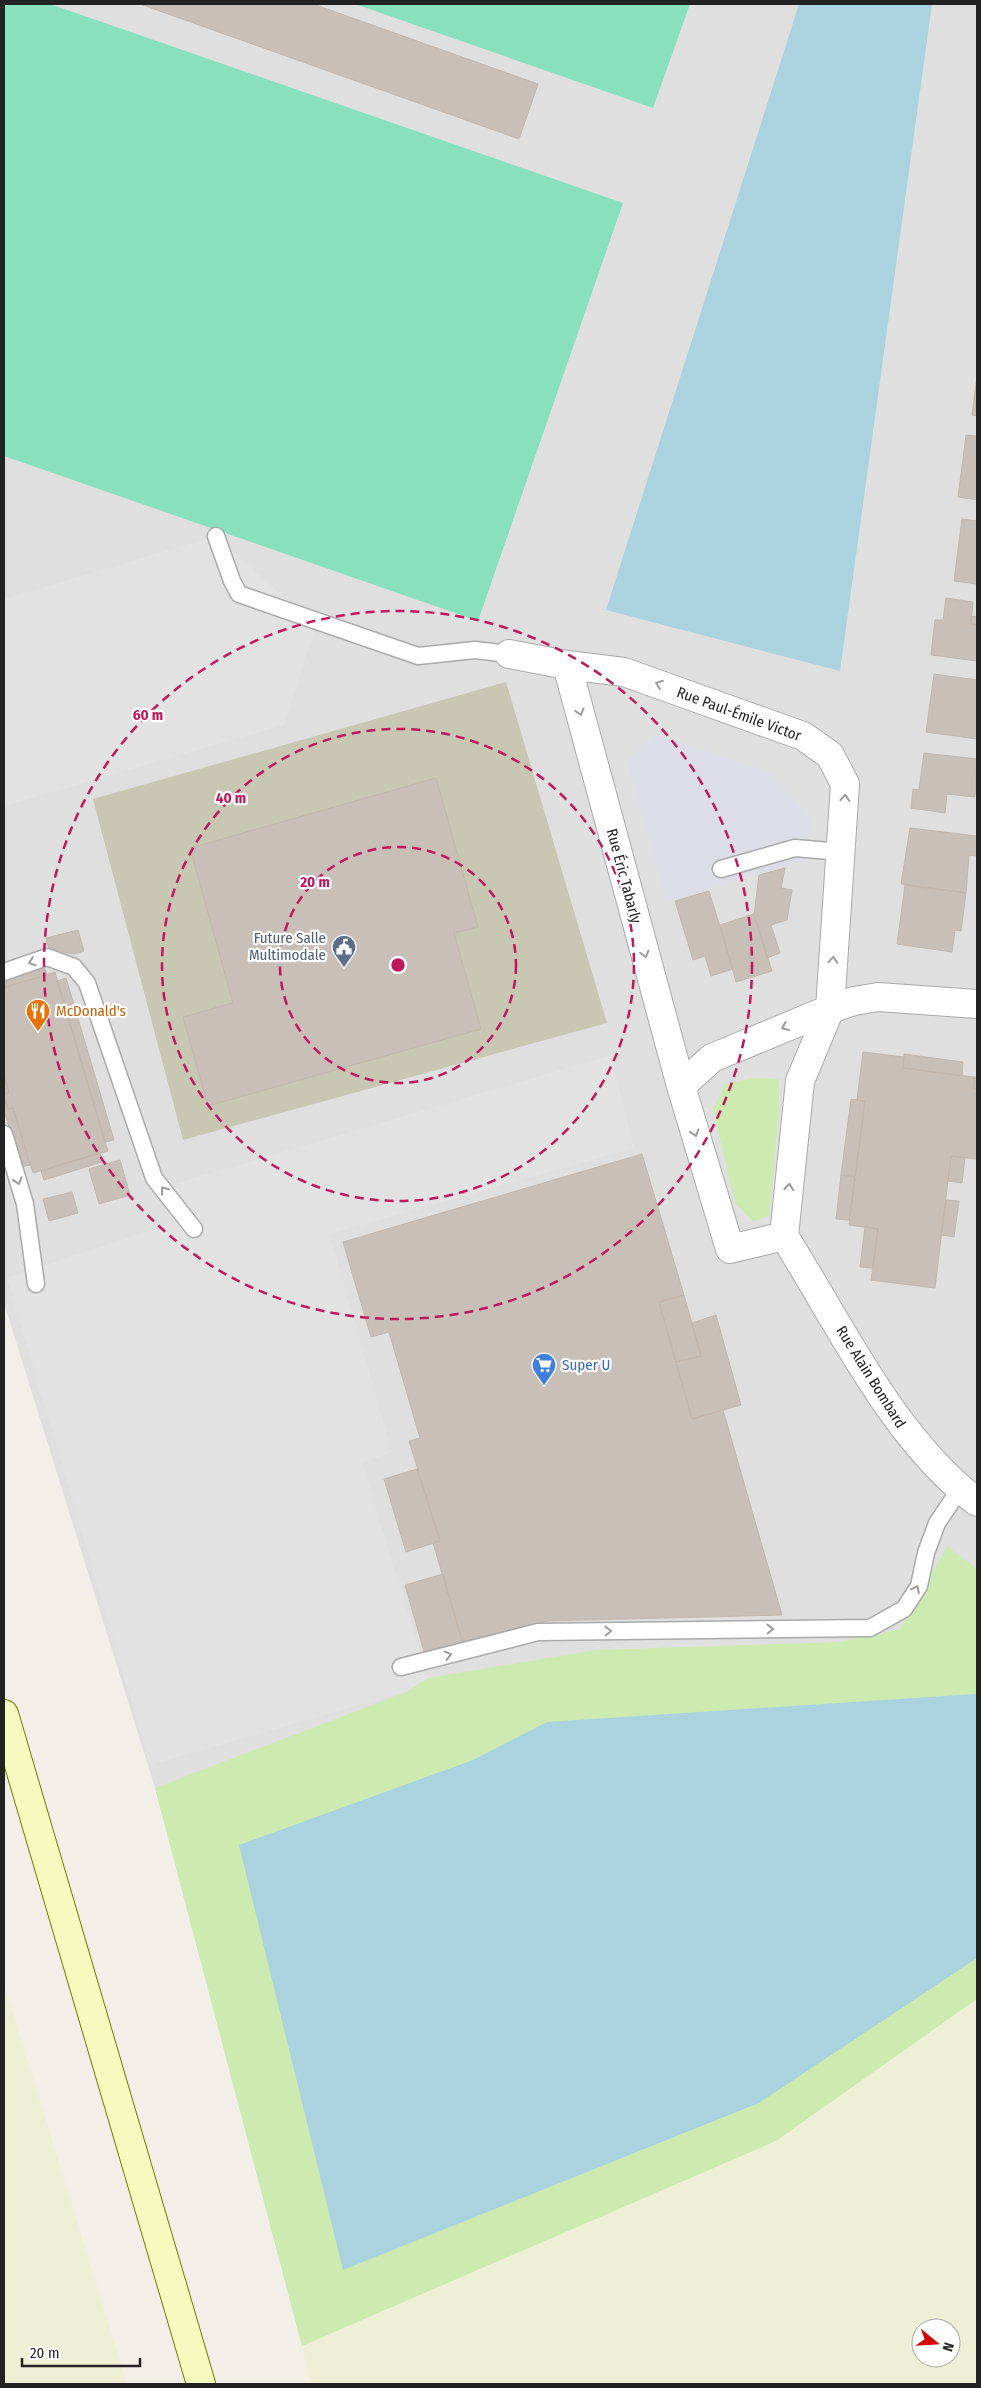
<svg xmlns="http://www.w3.org/2000/svg" width="981" height="2388" font-family="'Fira Sans Condensed',sans-serif">
	<style>
		.residential { fill: #e0dfdf }
		.construction { fill: #c7c7b4 }
		.farmland { fill: #eef0d5; fill-rule: evenodd }
		.grass { fill: #cdebb0 }
		.pitch { fill: #88e0be }
		.parking { fill: #e2e2e2 }
		.plaza { fill: #dddde8 }
		.water { fill: #aad3df }
		.building { fill: #c7bfb8; stroke: #c4b6ab }
		.lines { fill: none; stroke-linecap: round; stroke-linejoin: round }
		.service-casing { stroke: #a9a9a9; stroke-width: 19 }
		.minor-casing { stroke: #a9a9a9; stroke-width: 30 }
		.secondary-casing { stroke: #707d05; stroke-width: 30 }
		.service { stroke: #fff; stroke-width: 16 }
		.minor { stroke: #fff; stroke-width: 28 }
		.secondary { stroke: #f7fabf; stroke-width: 28 }
		.oneway { stroke: #9c9c9c }
		.ring { fill: none; stroke: #c2185b; stroke-width: 2.5; stroke-dasharray: 9 6 }
		.labels { text-anchor: middle; stroke-width: 4.5; stroke-linejoin: round; paint-order: stroke }
		.street-label { font-size: 15px; fill: #222; stroke: #fff }
		.service-label { font-size: 15px; fill: #4e5e75; stroke: #fff; text-anchor: end }
		.food-label { font-size: 15px; fill: #c56008; stroke: #fff; text-anchor: start }
		.shop-label { font-size: 15px; fill: #366cbe; stroke: #fff; text-anchor: start }
		.centre { fill: #c2185b; stroke: #fff; stroke-width: 2.5 }
		.ring-label { font-size: 15px; text-anchor: middle; font-weight: bold; fill: #c2185b; stroke: #fff; stroke-width: 4.5; stroke-linejoin: round; paint-order: stroke }
	</style>
	<rect width="100%" height="100%" fill="#f2efe9"/>
	<!-- residential -->
	<path class="residential" d="M4,4H977V1999L302,2346L155,1788L4,1303Z"/>
	<!-- construction -->
	<path class="construction" d="M506,682L607,1023L183,1140L93,799Z"/>
	<!-- farmland -->
	<path class="farmland" d="M4,1983L127,2384H4Z
		M977,1999V2384H310L302,2346L776,2141ZM921,2328H951V2358H921Z"/>
	<!-- grass -->
	<path class="grass" d="M753,1078L779,1079V1112L769,1216L754,1222L735,1203L713,1109L725,1084Z
		M947,1546L977,1569V1999L776,2141L302,2346L155,1788L406,1692L428,1678L596,1650L840,1642L900,1629Z"/>
	<!-- pitch -->
	<path class="pitch" d="M4,4H50L623,203L478,621L4,456Z
		M355,4H690L653,108Z"/>
	<!-- parking -->
	<path class="parking" d="M216,536L316,626L284,725L4,806V599Z
		M611,1055L634,1148L330,1234L392,1452L362,1463L428,1678L406,1692L150,1765L7,1278L179,1221L171,1185Z"/>
	<!-- plaza -->
	<path class="plaza" d="M656,734L769,772L813,819L805,860L666,901L626,760Z"/>
	<!-- water -->
	<path class="water" d="M799,4H932L840,671L606,610Z
		M976,1694L977,1958L759,2103L343,2270L239,1845L473,1760L547,1722Z"/>
	<!-- building -->
	<path class="building" d="M140,4H313L538,84L519,139Z
		M977,376V416L972,415Z
		M966,435L977,436V500L958,497Z
		M962,519L977,521V584L954,581Z
		M946,598L973,602L971,624L977,625V661L931,655L935,620H943Z
		M971,616L977,617V625L971,624Z
		M934,674L977,680V739L926,732Z
		M924,753L977,759L975,797L947,794L945,813L911,808L913,789L919,790Z
		M436,778L478,927L454,933L481,1029L208,1106L183,1017L233,1003L190,848Z
		M910,828L977,836V856L969,855L966,893L901,884Z
		M785,868L781,888L792,890L787,920L771,925L780,953L767,958L754,914L759,875Z
		M905,885L966,893L961,931L955,930L952,952L897,944Z
		M709,891L733,969L711,976L705,956L693,960L675,901Z
		M754,914L772,971L736,982L720,925Z
		M78,930L84,951L74,954L49,949L46,938Z
		M44,966L47,975L4,987V978Z
		M55,972L108,1151L33,1173L13,1108L8,1109L4,1096L9,1092L4,1076V988Z
		M66,978L114,1140L105,1142L57,981Z
		M863,1052L904,1057L903,1068L974,1077L973,1089H977V1159L951,1156L935,1288L871,1280L878,1229L849,1225L865,1101L857,1100Z
		M904,1054L963,1062L962,1076L903,1068Z
		M4,1076L9,1092L4,1094Z
		M974,1077H977V1089H973Z
		M4,1096L8,1109L13,1108L30,1165L21,1167L4,1110Z
		M851,1099L865,1101L855,1177L841,1175Z
		M100,1153L102,1162L44,1180L41,1171Z
		M642,1154L684,1295L659,1302L692,1419L723,1410L782,1615L548,1621L463,1644L433,1543L440,1541L409,1441L420,1438L389,1332L371,1337L343,1242Z
		M951,1156L965,1158L962,1183L948,1181Z
		M120,1160L130,1195L99,1204L89,1169Z
		M841,1175L855,1177L849,1220L836,1219Z
		M72,1192L78,1213L49,1221L43,1199Z
		M946,1200L959,1201L954,1237L941,1235Z
		M865,1227L878,1229L873,1268L860,1267Z
		M684,1295L701,1356L676,1362L659,1302Z
		M716,1315L741,1405L692,1419L676,1362L701,1356L692,1323Z
		M417,1469L440,1541L406,1552L384,1479Z
		M443,1574L463,1644L425,1655L405,1585Z"/>
	<g class="lines">
		<defs>
			<path id="service" d="M216,536L232,581L239,594L418,656L475,650L509,654
				M721,869L795,848L841,852
				M4,972L47,957L74,967L87,983L154,1178L194,1229
				M4,1134L25,1204L36,1284
				M401,1667L538,1632L870,1628L904,1609L919,1586L926,1553L937,1523L960,1489"/>
			<path id="minor" d="M509,654L567,665L624,672L803,736L830,755L845,784L830,1009L800,1081L784,1236
				M567,665L681,1086L730,1249L784,1236
				M681,1086L712,1058L830,1009L854,1001L878,997L977,1004
				M784,1236C840,1324 893,1439 977,1502"/>
			<path id="secondary" d="M4,1714L201,2384"/>
		</defs>
		<!-- service casing -->
		<use href="#service" class="service-casing"/>
		<!-- minor casing -->
		<use href="#minor" class="minor-casing"/>
		<!-- secondary casing -->
		<use href="#secondary" class="secondary-casing"/>
		<!-- service -->
		<use href="#service" class="service"/>
		<!-- minor -->
		<use href="#minor" class="minor"/>
		<!-- secondary -->
		<use href="#secondary" class="secondary"/>
	</g>
	<!-- one-way arrows -->
	<defs><path id="oneway-chevron" d="M-2-3.5L2.5 0L-2 3.5" fill="none" stroke-width="1.6" stroke-linecap="round" stroke-linejoin="round" transform="scale(1.25)"/></defs>
	<g class="oneway">
		<use href="#oneway-chevron" transform="translate(659 684) rotate(-160)"/>
		<use href="#oneway-chevron" transform="translate(580 712) rotate(75)"/>
		<use href="#oneway-chevron" transform="translate(845 798) rotate(-86)"/>
		<use href="#oneway-chevron" transform="translate(645 954) rotate(75)"/>
		<use href="#oneway-chevron" transform="translate(833 960) rotate(-86)"/>
		<use href="#oneway-chevron" transform="translate(32 962) rotate(161)"/>
		<use href="#oneway-chevron" transform="translate(785 1027) rotate(157)"/>
		<use href="#oneway-chevron" transform="translate(695 1133) rotate(73)"/>
		<use href="#oneway-chevron" transform="translate(18 1181) rotate(73)"/>
		<use href="#oneway-chevron" transform="translate(789 1187) rotate(-84)"/>
		<use href="#oneway-chevron" transform="translate(164 1190) rotate(-128)"/>
		<use href="#oneway-chevron" transform="translate(916 1589) rotate(-64)"/>
		<use href="#oneway-chevron" transform="translate(770 1629) rotate(-1)"/>
		<use href="#oneway-chevron" transform="translate(608 1631) rotate(-1)"/>
		<use href="#oneway-chevron" transform="translate(448 1655) rotate(-15)"/>
	</g>
	<!-- distance rings -->
	<g class="ring">
		<circle cx="398" cy="965" r="118"/>
		<circle cx="398" cy="965" r="236"/>
		<circle cx="398" cy="965" r="354"/>
	</g>
	<!-- icons -->
	<defs>
		<symbol id="civic-pin" viewBox="-11 -11 22 30"><path d="M0 17L-7.5 6A9.5 9.5 0 1 1 7.5 6Z" fill="#5c6f8a" stroke="#fff"/><path d="M-.6-6.5H3V-4.5H.6V-3L4-1V1h2V6H-6V1h2V-1L-.6-3ZM-1.2 2.5V6h2.4V2.5Z" fill="#fff"/></symbol>
		<symbol id="restaurant-pin" viewBox="-11 -11 22 30"><path d="M0 17L-7.5 6A9.5 9.5 0 1 1 7.5 6Z" fill="#e8710a" stroke="#fff"/><path d="M-5-6h1v4h1v-4h1v4h1v-4h1v5L-1.5 .5V6h-2V.5L-5-1ZM5-6V6H3V1.5H1.5Q1.5-4 5-6Z" fill="#fff"/></symbol>
		<symbol id="supermarket-pin" viewBox="-11 -11 22 30"><path d="M0 17L-7.5 6A9.5 9.5 0 1 1 7.5 6Z" fill="#3f7fe0" stroke="#fff"/><path d="M-6-5.5h2.5l.6 2H6L4.5 2H-2.5L-4.4-4H-6ZM-1.5 3.2a1.3 1.3 0 1 0 .1 0ZM3 3.2a1.3 1.3 0 1 0 .1 0Z" fill="#fff"/></symbol>
	</defs>
	<g fill-rule="evenodd">
		<use href="#civic-pin" x="330" y="933" width="28" height="38"/>
		<use href="#restaurant-pin" x="24" y="997" width="28" height="38"/>
		<use href="#supermarket-pin" x="530" y="1351" width="28" height="38"/>
	</g>
	<g class="labels">
		<!-- street labels -->
		<g class="street-label">
			<text transform="translate(739 714) rotate(20)" y="5">Rue Paul-Émile Victor</text>
			<text transform="translate(624 876) rotate(75)" y="5">Rue Éric Tabarly</text>
			<text transform="translate(871 1377) rotate(58)" y="5">Rue Alain Bombard</text>
		</g>
		<!-- service labels -->
		<g class="service-label">
			<text x="326" y="943">Future Salle<tspan x="326" dy="17">Multimodale</tspan></text>
		</g>
		<!-- food labels -->
		<g class="food-label">
			<text x="56" y="1016">McDonald's</text>
		</g>
		<!-- shop labels -->
		<g class="shop-label">
			<text x="562" y="1370">Super U</text>
		</g>
	</g>
	<circle cx="398" cy="965" r="8" class="centre"/>
	<g class="ring-label">
		<text x="148" y="720">60 m</text>
		<text x="231" y="803">40 m</text>
		<text x="315" y="887">20 m</text>
	</g>
	<!-- border -->
	<rect width="981" height="2388" fill="none" stroke="#222222" stroke-width="10"/>
	<!-- north arrow -->
	<g transform="translate(936 2343) rotate(108)"><circle r="24" fill="#ffffff" stroke="#a7a7a7"/>
	<path d="M0-4L9 19L0 12L-9 19Z" fill="#d40000"/>
	<text y="-8" font-size="14" font-weight="bold" text-anchor="middle" fill="#222222">N</text>
	</g>
	<!-- scale -->
	<path d="M22 2358v8h118v-8" fill="none" stroke="#222222" stroke-width="2.5"/>
	<text x="30" y="2358" font-size="15" fill="#222222" stroke="#ffffff" stroke-width="4" paint-order="stroke">20 m</text>
</svg>
